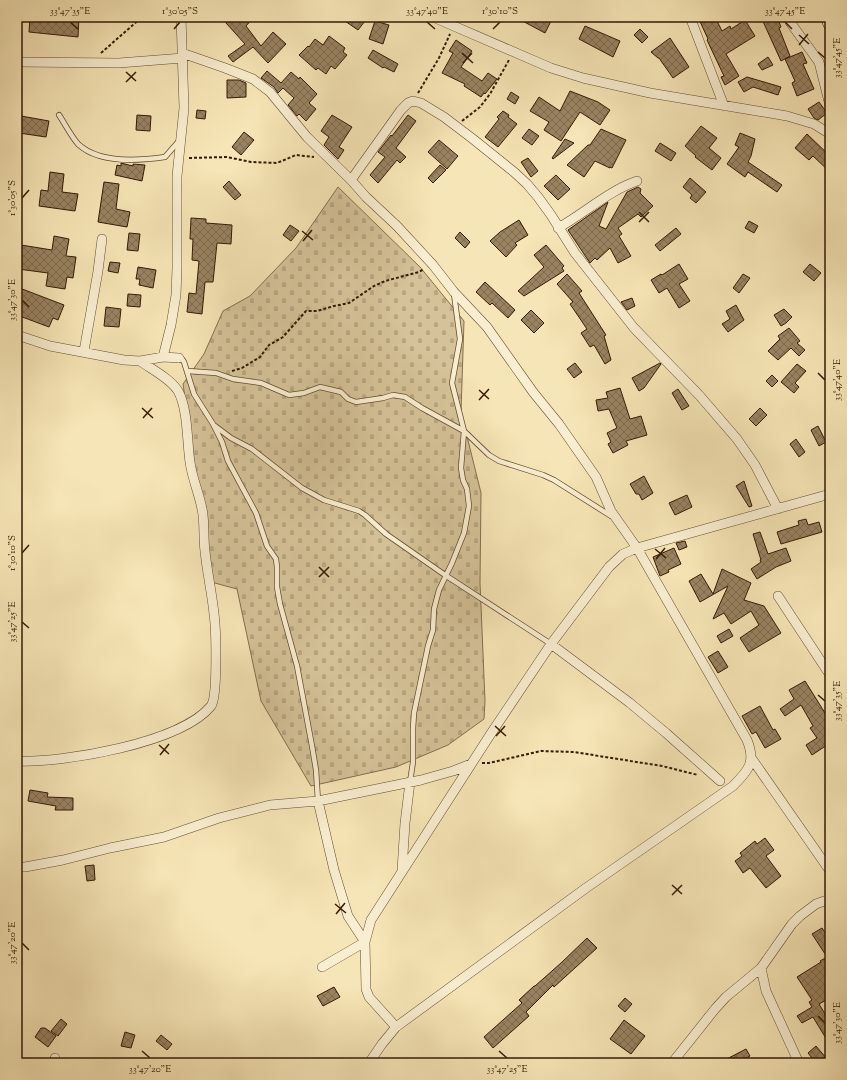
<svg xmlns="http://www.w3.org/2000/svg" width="847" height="1080" font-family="'Sorts Mill Goudy',serif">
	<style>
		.cemetery { fill: url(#cemetery-stones); stroke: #846e4e }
		.building { fill: url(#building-cross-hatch); stroke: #341905 }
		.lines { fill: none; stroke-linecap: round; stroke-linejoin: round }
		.service-casing { stroke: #644c31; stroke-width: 6 }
		.minor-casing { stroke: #644c31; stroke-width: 10 }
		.secondary-casing { stroke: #341905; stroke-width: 14 }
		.path { stroke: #341905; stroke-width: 2; stroke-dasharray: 3 2; stroke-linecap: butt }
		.service { stroke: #f9eed0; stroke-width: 4.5 }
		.minor { stroke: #f9eed0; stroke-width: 9 }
		.secondary { stroke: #f9eed0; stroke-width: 13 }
		.ticks { fill: none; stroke: #341905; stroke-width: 1.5 }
		.neatline { fill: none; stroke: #341905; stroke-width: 1.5 }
		.ticks-label { font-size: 10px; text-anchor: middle; fill: #341905 }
	</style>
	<defs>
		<pattern id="cemetery-stones" width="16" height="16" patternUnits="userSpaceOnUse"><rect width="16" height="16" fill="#d5c298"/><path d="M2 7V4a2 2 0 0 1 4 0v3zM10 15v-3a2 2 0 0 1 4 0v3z" fill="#b7a682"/></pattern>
		<pattern id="building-cross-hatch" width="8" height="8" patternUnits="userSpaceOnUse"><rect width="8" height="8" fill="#998361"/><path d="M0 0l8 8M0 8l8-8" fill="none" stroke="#7e6a4e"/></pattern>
	</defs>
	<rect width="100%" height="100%" fill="#f6e5b6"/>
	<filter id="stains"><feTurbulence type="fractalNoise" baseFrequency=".005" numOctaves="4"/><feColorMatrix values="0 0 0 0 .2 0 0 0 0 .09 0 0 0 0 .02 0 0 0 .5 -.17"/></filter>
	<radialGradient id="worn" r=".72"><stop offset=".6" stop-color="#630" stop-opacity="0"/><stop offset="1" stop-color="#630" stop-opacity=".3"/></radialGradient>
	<!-- cemetery -->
	<path class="cemetery" d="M338,187L420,267L464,321L461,412L481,493L480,583L485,701L484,719L448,745L396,767L311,786L261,701L237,589L211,582L183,384L204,354L223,311L250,296L296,248Z"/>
	<!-- building -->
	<path class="building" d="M30,17L63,18L79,17L78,37L29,32Z
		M232,17H254L246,26L261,46L273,32L286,44L268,63L253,47L233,62L228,56L245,44L226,23Z
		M339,17H360L365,21L358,30Z
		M515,17H553L545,33Z
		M698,17H715L722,31L730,26L731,29L745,20L755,36L726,54L739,76L725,85L721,77L724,76L707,40L708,39Z
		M761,17H777L781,27L779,28L790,56L781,61Z
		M375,21L389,25L383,44L369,39Z
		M585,26L620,41L613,57L579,39Z
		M640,29L648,37L642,43L634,35Z
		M329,36L345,48L343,52L347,55L335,69L331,66L326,74L318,68L316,70L299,55L308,46L309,47L315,39L323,45Z
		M670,38L689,67L673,78L659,58H658L651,52Z
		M456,40L472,51L461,67L482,81L488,73L497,79L485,94L484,93L481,97L464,86L465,84L442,73L453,53L449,51Z
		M373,50L398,64L394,72L384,67L383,68L368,58Z
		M802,52L807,63L803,64L814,89L797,96L792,83L795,81L785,59Z
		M768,57L773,65L762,70L758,64Z
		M267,71L281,83L291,72L299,79L300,77L317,94L309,103L316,109L306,121L299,114L297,116L288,105L294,98L283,88L278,93L274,87L261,78Z
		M747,77L781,87L778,95L753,87L744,92L738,82Z
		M227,80H239L246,83V97L227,98Z
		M570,91L598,102L610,110L600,125L580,112L561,141L544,130L549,122L530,111L539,97L560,111Z
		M511,92L519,97L515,104L507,99Z
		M819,102L827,113L818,120L814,118L808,109Z
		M197,110L206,111L205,119L196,118Z
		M503,111L509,115L508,117L517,124L498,147L485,137L499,119L497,117Z
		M137,115L151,116L150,131L136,130Z
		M332,115L352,127L339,147L344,150L338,159L324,145L329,137L321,131Z
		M408,115L416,121L396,148L406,157L400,163L397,160L378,183L370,175L385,157L378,152L391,135L392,136Z
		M21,116L49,121L46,137L19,133Z
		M701,126L717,138L709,148L721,158L712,170L695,157L696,156L685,146Z
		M529,129L539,136L532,145L522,138Z
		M601,129L626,140L612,168L610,167V168L595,161L584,177L567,165L588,145H590Z
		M244,132L254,140L241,155L232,147Z
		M740,133L755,139L751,156L748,162L782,185L777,192L748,172L745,177L727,164L739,147L735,145Z
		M807,134L830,156V172L813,156L809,160L795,148Z
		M565,139L574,143L553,159L552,158Z
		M439,140L458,156L447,169L428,152Z
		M660,143L676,153L671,161L655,151Z
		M528,158L538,171L531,177L521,162Z
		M121,163L133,166V164L145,165L142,181L115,175L117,165L121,166Z
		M440,165L446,170L433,183L428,178Z
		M50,172L64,174L62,192L78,194L75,211L39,206L41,190L48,191Z
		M556,175L570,189L558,200L544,186Z
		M690,178L706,192L696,203L690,198L692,195L683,187Z
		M229,181L241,195L235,200L223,187Z
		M104,182L119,184L116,209L130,212L127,227L98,222Z
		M638,187L641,189L640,193L653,206L641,217L638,214L618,228L622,234L619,236L631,256L618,263L610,248L597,260L595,258L590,263L568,230L608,202L599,226L606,229L627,192Z
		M191,218L206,219V223L232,225L231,244L217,243L213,282H205L202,314L187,312L189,293L196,294L199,261L192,260L193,239H190Z
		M519,220L528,235L515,243L517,245L506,257L490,241L500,232Z
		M749,221L758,226L754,233L745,228Z
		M290,225L299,231L291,241L283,235Z
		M676,228L681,234L660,251L655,245Z
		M460,232L470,242L465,248L455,238Z
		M129,233L140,234L138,251L127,250Z
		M54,236L69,239L66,256L76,257L73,278L67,277L65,289L46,286L48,273L18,269L21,245L52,250Z
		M546,245L564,266L562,268L564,271L524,296L518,291L544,267L534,255Z
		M110,262L120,263L118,273L108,271Z
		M679,264L688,279L679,284L690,301L679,308L667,288L659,293L651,280L661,274L662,275Z
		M810,264L821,273L814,281L803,272Z
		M138,267L156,270L153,288L139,285L140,279H136Z
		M567,274L582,291L579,293L606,335L604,336L611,360L605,364L594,345L590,347L581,333L587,329L570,304L573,302L557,284Z
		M743,274L750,278L739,293L733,288Z
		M485,282L515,310L508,318L492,303L490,305L476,292Z
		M17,287L64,305L58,320L53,318L49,327L17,315Z
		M128,294L141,295L140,307L127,306Z
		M632,298L635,306L627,310L621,302Z
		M736,305L744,320L728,332L722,324L730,319L726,311Z
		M106,307L121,309L119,327L104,326Z
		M784,309L792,317L786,323L781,326L774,315Z
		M531,310L544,323L534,333L521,320Z
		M789,328L800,341L797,343L805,350L799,356L791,348L778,360L768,351L780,339L778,336Z
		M575,363L582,372L574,378L567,369Z
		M660,363L661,364L644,388L639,391L632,378Z
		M797,364L806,371L795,383L799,387L794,393L781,382Z
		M772,375L778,381L772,387L766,381Z
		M620,388L630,419L641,416L647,435L626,441L628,445L613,453L608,444L611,442L607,433L617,428L609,409L598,411L596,400L608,398L606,392Z
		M678,389L689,406L682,410L672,393Z
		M760,408L767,415L756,426L749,419Z
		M818,426L826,442L819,446L811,430Z
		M796,439L805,452L799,457L790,444Z
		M644,476L653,493L642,500L639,494H636L630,484Z
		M744,481L752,506L749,507L736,486Z
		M687,495L692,507L675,515L669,503Z
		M806,519L808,525L819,522L822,532L781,544L777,532L799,525L798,521Z
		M760,532L768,554L786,548L791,561L776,567L757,579L751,569L761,562L760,560H761L753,534Z
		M685,541L687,547L679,550L676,543Z
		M674,548L681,564L668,570L669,572L660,576L653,557Z
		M722,569L751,583L744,600L764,606L781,633L749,652L740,638L759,625L751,611L731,624L724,613L713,619L728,586L700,602L689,581L701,574L713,594Z
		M729,629L733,636L721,643L717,636Z
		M718,651L728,667L718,673L708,657Z
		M805,681L830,721V743L812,755L806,745L817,738L810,728L813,726L801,705L785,716L780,709L794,699L789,690Z
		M760,706L773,730L775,729L781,739L765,748L756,732L752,734L742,716Z
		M30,790L48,793L47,797L73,798V810H55L56,806L28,801Z
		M765,838L774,850L766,856L781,876L766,888L750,868L743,873L735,861L742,856L740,853L755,841L757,844Z
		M94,865L95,880L87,881L85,866Z
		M822,928L830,940V998L819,1004L830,1022V1045L813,1017L802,1023L797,1016L812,1007L809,1002L812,1000L797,977L821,962L820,961L827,957L812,934Z
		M587,938L597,948L554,987L553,985L526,1012L529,1016L493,1048L484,1037L522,1003L519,1000L534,986H535L561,963Z
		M334,987L340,997L323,1006L317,996Z
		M625,998L632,1004L625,1012L618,1006Z
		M61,1019L67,1024L58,1036L51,1031Z
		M624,1020L645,1036L631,1054L610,1039Z
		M41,1028H45L56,1036L48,1047L35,1037Z
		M125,1032L135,1035L131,1048L121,1046Z
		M161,1035L172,1044L167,1050L156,1041Z
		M816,1046L827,1059L822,1063H816L808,1053Z
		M746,1049L750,1056L737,1063H719Z"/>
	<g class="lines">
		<defs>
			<path id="service" d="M59,115C65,124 71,136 78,144C99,164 138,161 165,157L179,141
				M179,358L182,359L184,362L194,394L213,424L222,442L228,461L256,513L267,546L276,559L277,567V587L280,604L297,666L312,746L316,770L318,801
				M188,371L216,373L233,379L261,383L289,395L304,393L320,387L341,392L348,399L356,402L383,398L393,395L405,397L422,408L464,431L489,455L499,461L543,475L554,480L611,516
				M215,426L231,438L252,449L302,488L324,500L359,511L365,515L386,534L445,575L551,644
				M410,782L413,762V728L414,713L428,646L433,630L434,609L439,590L452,563L464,533L469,506L467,489L463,480L461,468L464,431L452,383L460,339L454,294"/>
			<path id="minor" d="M433,17L551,68L583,78L650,93L787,116L814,124L830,134
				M690,17L724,106
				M788,17L790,22L819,62L830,106
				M182,53L225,68L253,79L270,92L307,137L351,180L366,197L397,226L433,265L454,292L487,327L533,392L559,424L596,477L611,511L637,548L747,740C756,762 749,770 733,786L586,888L396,1027L382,1044L369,1063
				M17,62L119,63L183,58
				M351,180L401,110L408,103L413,101L421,103L444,117L473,139L514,172L527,184L538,197L551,215L575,253L634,328L699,395L737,439L755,465L778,509
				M558,228C585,213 608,191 637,181
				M17,335L50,346L124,360L140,361L163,357L179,358
				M84,351L98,271L102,239
				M163,357L171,325L176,295L177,268V176L184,108L181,17
				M778,596L830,675
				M551,644L630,703L666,733L720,781
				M752,759L830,871
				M17,761C63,763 181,743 211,706C218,697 216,628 214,614C212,593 207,572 205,551C203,537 205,522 202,509C199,493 192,478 190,462C187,443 188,408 178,391C171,379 151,369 140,361
				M318,801L334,870L348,916L365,942L322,967
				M17,867H25L63,860L110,848L164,837L219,818L270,805L318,801L421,780L453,771L471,764
				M402,870L405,823L410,782
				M761,968L766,991L799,1063
				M396,1027L369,997L366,989L365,942L371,920L490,735L551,644L609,567L623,554L637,548L830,494
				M55,1058L57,1063
				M672,1063L715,1009L726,997L761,968L792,924L800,916L816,904L830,899"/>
			<path id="secondary" d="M827,17L830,24"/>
		</defs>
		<!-- service casing -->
		<use href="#service" class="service-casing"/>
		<!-- minor casing -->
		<use href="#minor" class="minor-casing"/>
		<!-- secondary casing -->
		<use href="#secondary" class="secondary-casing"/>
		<!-- path -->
		<path class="path" d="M101,53L142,17
			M418,93L439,58L450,34
			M462,121L480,107L490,94L509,60
			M189,158L227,157L251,162L277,163L296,155L314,157
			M232,371L242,368L260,357L269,345L283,337L306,311H317L334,306L349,303L374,286L385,281L419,272L424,269
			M482,763H489L541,751L574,752L662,766L698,775"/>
		<!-- service -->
		<use href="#service" class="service"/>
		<!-- minor -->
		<use href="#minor" class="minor"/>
		<!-- secondary -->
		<use href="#secondary" class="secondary"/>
	</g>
	<!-- ticks -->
	<path class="ticks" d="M70,22L78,29M427,22L435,29M785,22L792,29M174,29L180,22M493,29L500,22M799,35L809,44M799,45L808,34M818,52L825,58M462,53L473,63M463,63L472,53M126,72L136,81M126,82L136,72M22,198L29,190M639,212L649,222M639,222L649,212M302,231L313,240M303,241L312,230M22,300L29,307M818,373L825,380M479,390L489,399M479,400L489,389M142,408L153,418M143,418L152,408M655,549L666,558M22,553L29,545M656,559L665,548M319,567L329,577M319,577L329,567M22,622L29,628M818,695L825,701M495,726L506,736M496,736L505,726M159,745L169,754M160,755L169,744M672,885L682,894M672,895L682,885M335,904L346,913M336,914L345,903M22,943L29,950M818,1016L825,1023M142,1051L150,1058M499,1051L507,1058"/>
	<!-- margin -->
	<rect width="847" height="1080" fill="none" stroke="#f6e5b6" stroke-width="44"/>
	<rect x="22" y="22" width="803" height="1036" class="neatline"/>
	<g class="ticks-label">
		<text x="70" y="14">33°47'35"E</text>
		<text x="180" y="14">1°30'05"S</text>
		<text x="427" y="14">33°47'40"E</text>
		<text x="500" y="14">1°30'10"S</text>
		<text x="785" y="14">33°47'45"E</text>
		<text transform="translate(836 58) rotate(-90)" y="4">33°47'45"E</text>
		<text transform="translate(11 198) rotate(-90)" y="4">1°30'05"S</text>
		<text transform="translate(11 300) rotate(-90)" y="4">33°47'30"E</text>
		<text transform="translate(836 380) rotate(-90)" y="4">33°47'40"E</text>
		<text transform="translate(11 553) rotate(-90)" y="4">1°30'10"S</text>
		<text transform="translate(11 622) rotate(-90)" y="4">33°47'25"E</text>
		<text transform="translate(836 701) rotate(-90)" y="4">33°47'35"E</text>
		<text transform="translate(11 943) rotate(-90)" y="4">33°47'20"E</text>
		<text transform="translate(836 1023) rotate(-90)" y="4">33°47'30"E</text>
		<text x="150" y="1072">33°47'20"E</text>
		<text x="507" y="1072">33°47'25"E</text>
	</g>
	<rect width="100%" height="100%" filter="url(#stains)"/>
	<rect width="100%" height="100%" fill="url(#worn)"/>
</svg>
